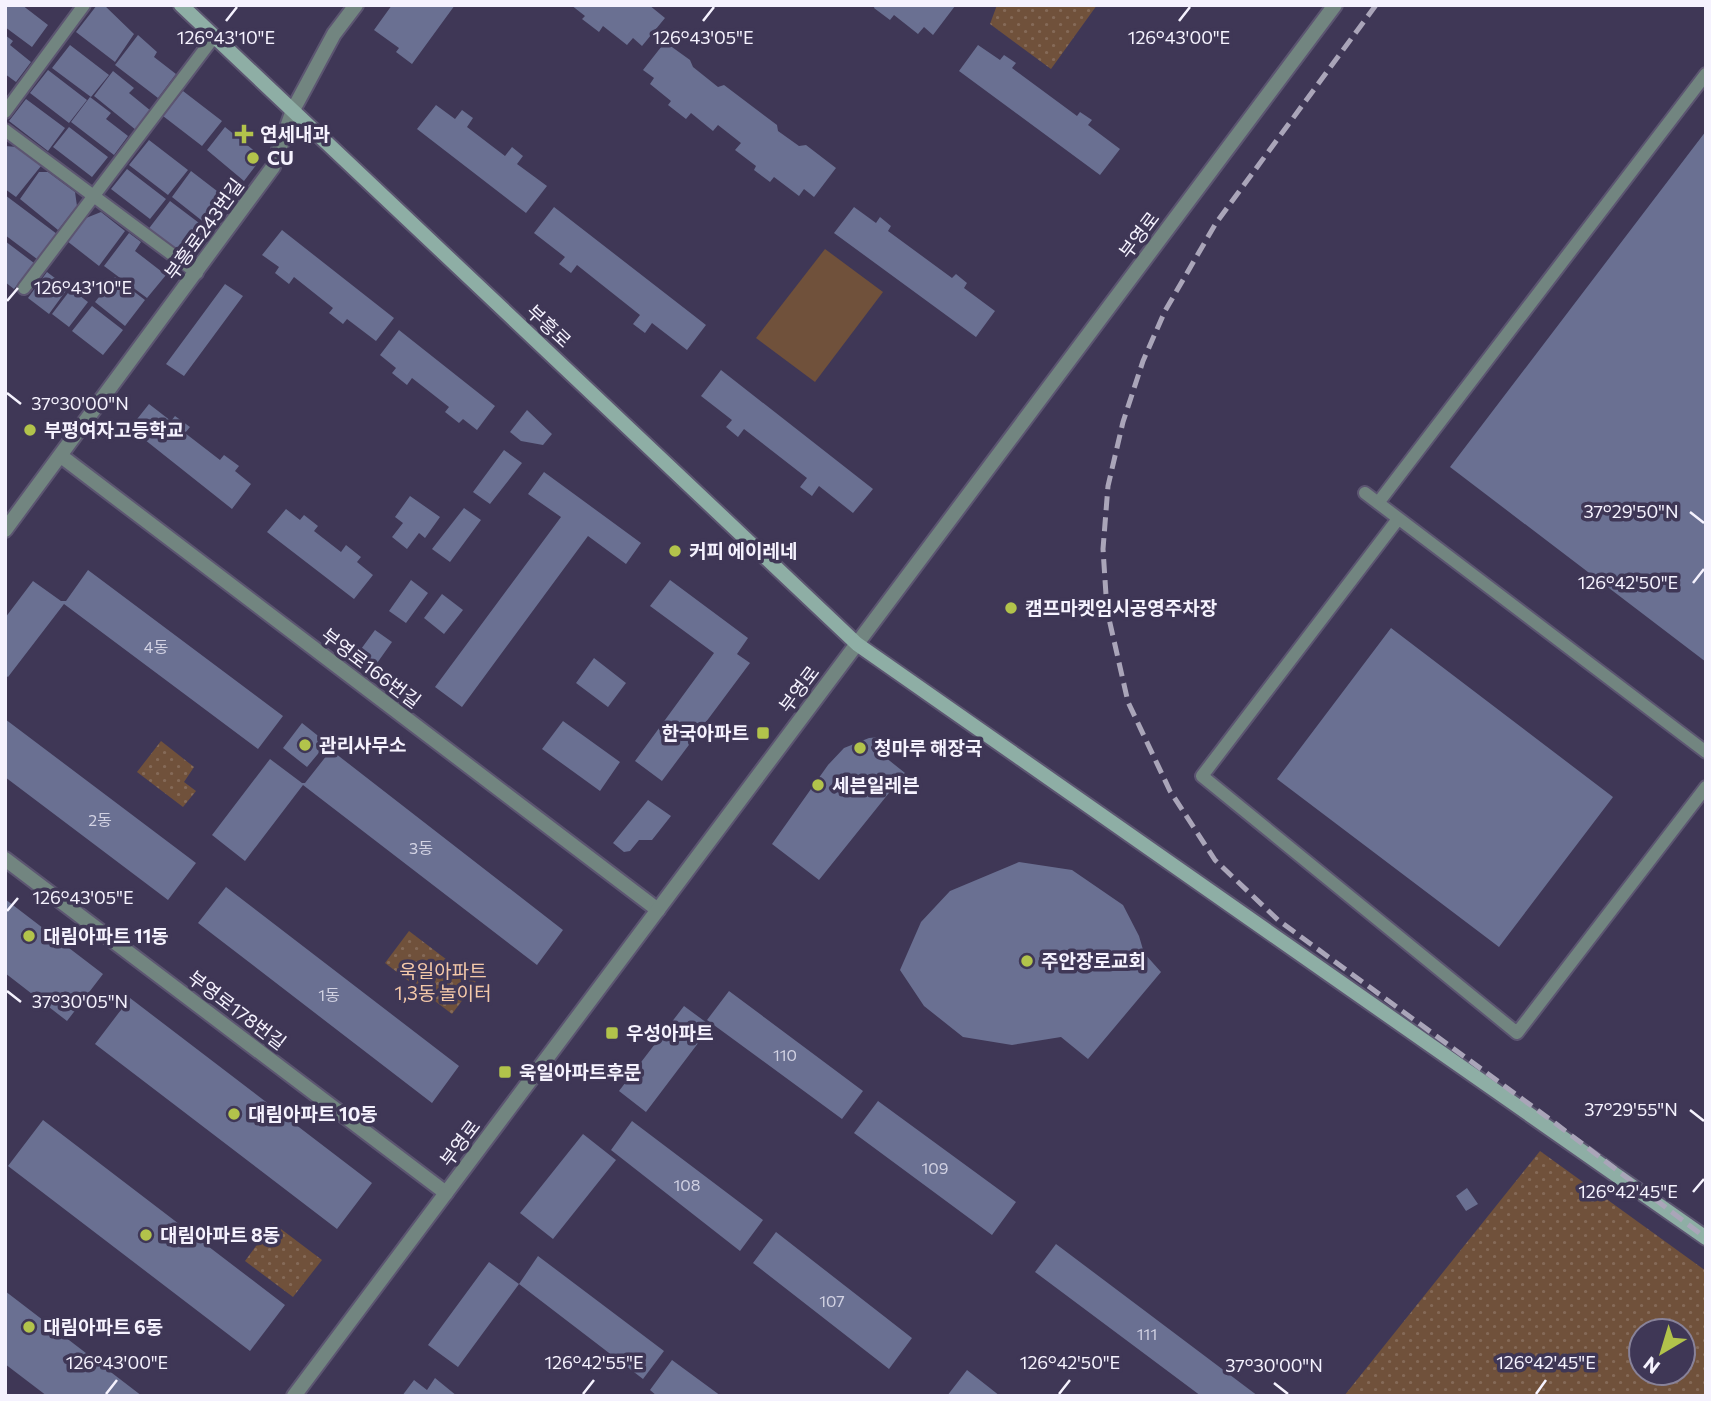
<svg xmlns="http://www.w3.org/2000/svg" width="1711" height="1401" font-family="Commissioner,'Noto Sans KR',sans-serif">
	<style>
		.grass { fill: #70513b }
		.park { fill: url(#park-dots); fill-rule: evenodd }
		.building { fill: #6a7092 }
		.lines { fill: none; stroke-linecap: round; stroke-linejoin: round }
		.service-casing { stroke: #5c5571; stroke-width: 16 }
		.minor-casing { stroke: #5c5571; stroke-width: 18 }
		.tertiary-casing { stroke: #5c5571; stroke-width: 18 }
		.secondary-casing { stroke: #5c5571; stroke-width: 18 }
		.service { stroke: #728580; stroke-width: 12 }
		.minor { stroke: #728580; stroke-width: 14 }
		.tertiary { stroke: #728580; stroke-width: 14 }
		.secondary { stroke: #8eaea5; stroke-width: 14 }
		.rail { stroke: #aaa5b9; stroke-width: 5; stroke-dasharray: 14 7; stroke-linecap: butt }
		.ticks { fill: none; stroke: #f5f2fe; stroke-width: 2.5 }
		.poi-dot { fill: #b2c34b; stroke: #3f3756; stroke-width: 2.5 }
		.labels { text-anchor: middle; stroke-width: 7; stroke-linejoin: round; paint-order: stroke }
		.number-label { font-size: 16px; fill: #d2d2e3 }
		.poi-label { font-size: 19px; font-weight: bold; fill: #f5f2fe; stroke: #3f3756; text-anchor: start }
		.street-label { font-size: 19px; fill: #f5f2fe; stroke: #3f3756 }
		.park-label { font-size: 19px; fill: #f5c9a9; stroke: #3f3756 }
		.ticks-label { font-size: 18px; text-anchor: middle; fill: #f5f2fe; stroke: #3f3756; stroke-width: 7; stroke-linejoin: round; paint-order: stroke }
	</style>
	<defs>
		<pattern id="park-dots" width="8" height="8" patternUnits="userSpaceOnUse" patternTransform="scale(1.75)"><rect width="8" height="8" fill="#70513b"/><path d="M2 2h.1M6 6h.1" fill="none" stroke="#856a58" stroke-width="1.8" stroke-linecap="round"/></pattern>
	</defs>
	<rect width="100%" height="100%" fill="#3f3756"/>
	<!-- grass -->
	<path class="grass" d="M825,249L883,292L815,382L756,338Z"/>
	<!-- park -->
	<path class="park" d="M997,5H1097L1051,69L990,24Z
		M161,741L194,767L184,782L196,791L183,807L137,772Z
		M409,931L476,982L452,1014L385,963Z
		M1540,1151L1706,1271V1396H1344ZM1683,1331V1373H1641V1331Z
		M273,1223L322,1260L293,1297L245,1261Z"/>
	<!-- building -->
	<path class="building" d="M5,5H22L48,25L32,47L5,27Z
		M97,5H104L134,34L115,62L76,32Z
		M392,5H455L412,64L396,52L399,48L374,30Z
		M571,5H649L665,18L642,46L633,38L627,45L603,26L599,32L582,19L585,16Z
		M875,5H954L955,6L933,35L924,27L918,34L894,15L890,20L874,8Z
		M5,35L13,41L10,45L31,62L16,82L5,74Z
		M138,35L157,52L154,57L176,74L158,98L115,65Z
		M665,42L690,60L693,67L718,87L724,85L777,125L778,131L799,146L806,145L836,168L814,197L804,189L799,196L774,177L770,182L754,170L756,166L735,150L741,143L718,125L713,131L691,113L686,119L668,105L671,101L650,84L654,78L643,70Z
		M70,45L109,75L91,97L52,68Z
		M978,45L1000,60L1004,55L1016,63L1012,68L1077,116L1080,112L1092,120L1088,125L1120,149L1100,175L959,71Z
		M48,70L87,100L69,123L30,93Z
		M113,71L134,88L129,93L151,111L136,130L94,96Z
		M183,91L222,121L202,146L163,116Z
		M90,97L111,113L106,119L128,136L114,155L71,122Z
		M26,99L65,128L48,151L9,121Z
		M436,105L455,119L462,110L473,118L467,127L505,156L512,147L523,156L517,164L547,186L526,213L417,129Z
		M69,127L108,157L92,177L53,147Z
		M225,127L257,153V164L244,181L207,150Z
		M1706,131V662L1450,467Z
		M149,140L188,170L168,195L129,165Z
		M5,146L17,147L41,166L16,197L5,189Z
		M127,169L166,199L150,219L111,189Z
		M191,171L230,201L210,227L172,197Z
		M39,172H48L75,192L77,206L58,230L20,199Z
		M5,195L57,234L37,259L5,235Z
		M170,201L207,229L191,252L181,255L147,231Z
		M554,207L706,325L687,350L652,323L645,333L633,324L640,315L577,265L571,273L559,264L565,257L534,233Z
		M854,207L876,223L880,217L891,226L888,231L952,278L956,274L967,283L964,288L995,311L976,337L834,233Z
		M101,212L125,231L99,266L67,241L81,220Z
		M282,230L394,318L376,341L347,319L343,324L329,313L333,308L294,277L289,284L275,273L279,267L262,255Z
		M129,233L141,242L135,251L166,275L147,298L104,266Z
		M5,241L34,263L14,289L5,282Z
		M47,272L68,288L49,314L28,298Z
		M115,277L145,300L125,326L95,302Z
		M225,284L243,296L184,376L166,364Z
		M71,289L88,302L69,327L52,314Z
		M92,306L123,330L103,355L72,331Z
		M399,330L495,406L477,430L463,419L459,423L445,412L449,407L412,378L407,385L392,373L396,368L380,355Z
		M721,370L873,489L853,513L819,486L812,496L800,487L807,478L744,429L738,437L726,427L732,420L701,396Z
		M149,404L171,421L175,416L190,427L185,433L220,460L224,455L239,466L235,471L251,484L232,509L130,428Z
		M527,410L552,434L543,445L521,441L510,432Z
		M504,450L522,463L490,504L473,492Z
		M544,472L641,543L626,564L588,536L462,707L435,687L561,517L528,494Z
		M410,496L440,517L425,538L419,533L407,549L392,537L403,523L395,517Z
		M464,508L481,520L450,562L432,549Z
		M286,509L300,520L304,515L318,526L314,531L341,552L346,545L361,557L357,562L373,575L354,599L267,532Z
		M88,570L283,716L258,749L64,604L8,677L5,675V618L33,581L61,601H66Z
		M411,580L428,593L406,623L389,611Z
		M670,580L748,638L737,654L750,663L662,781L635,761L714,653L650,606Z
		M442,594L463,610L444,634L424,618Z
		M1391,628L1613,797L1499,947L1277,779Z
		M375,630L392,642L370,673L353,660Z
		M594,658L626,683L608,707L576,683Z
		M5,719L196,863L168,900L5,777Z
		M563,721L620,762L600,791L542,749Z
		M302,723L327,743L307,767L283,748Z
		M880,737L885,757L905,773L819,880L772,844L828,765L844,748L869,738Z
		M331,750L563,930L537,965L303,785L245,861L212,835L270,759L302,783H305Z
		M648,800L671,816L652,840H639L630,851L624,852L613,843Z
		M1019,862L1072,870L1123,905L1139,936L1144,953L1161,972L1088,1059L1061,1037L1012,1045L963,1037L924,1006L900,970L921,922L950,891Z
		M226,887L459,1066L432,1103L198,923Z
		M5,899L103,974L67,1021L5,973Z
		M729,991L863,1091L842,1119L707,1020Z
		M130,998L372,1183L337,1229L95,1044Z
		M684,1006L711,1026L646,1112L619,1091Z
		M878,1101L1016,1202L992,1235L854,1133Z
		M43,1120L285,1305L250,1351L8,1166Z
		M632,1121L763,1220L740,1251L611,1150Z
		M583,1134L616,1160L553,1239L520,1213Z
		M1467,1188L1478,1204L1466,1211L1456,1196Z
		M776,1232L912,1338L889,1369L753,1263Z
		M1056,1244L1258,1396H1201L1035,1272Z
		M538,1256L664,1351L643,1379L519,1284Z
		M489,1262L519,1284L458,1367L428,1345Z
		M5,1291L142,1396H47L5,1364Z
		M672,1360L721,1396H657L650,1390Z
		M967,1370L1000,1396H947Z
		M435,1378L457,1396H402L414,1380L427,1390Z"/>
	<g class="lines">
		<defs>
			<path id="service" d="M5,112L84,5
				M5,130L197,273
				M24,288L214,37
				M1365,493L1706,752
				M1378,503L1706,74
				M1398,519L1202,776L1517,1033L1706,787"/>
			<path id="minor" d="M61,456L658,910
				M5,530L273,167L293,110L334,34L356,5
				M5,859L446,1193"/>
			<path id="tertiary" d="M294,1396L1335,5"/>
			<path id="secondary" d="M181,5L857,644L1706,1238"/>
		</defs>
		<!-- service casing -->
		<use href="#service" class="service-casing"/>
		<!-- minor casing -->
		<use href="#minor" class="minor-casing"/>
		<!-- tertiary casing -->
		<use href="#tertiary" class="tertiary-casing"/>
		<!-- secondary casing -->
		<use href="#secondary" class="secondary-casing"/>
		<!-- service -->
		<use href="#service" class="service"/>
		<!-- minor -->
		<use href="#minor" class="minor"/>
		<!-- tertiary -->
		<use href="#tertiary" class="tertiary"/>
		<!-- secondary -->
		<use href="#secondary" class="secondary"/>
		<!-- rail -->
		<path class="rail" d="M1376,5L1216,223L1165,311L1143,361L1123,422L1108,486L1103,549L1107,610L1128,702L1170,791L1215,860L1278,920L1555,1123L1706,1238"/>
	</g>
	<!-- ticks -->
	<path class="ticks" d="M226,21L237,7M703,21L714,7M1179,21L1190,7M7,301L18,288M7,393L21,404M1690,512L1704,523M1693,583L1704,569M7,911L18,898M7,991L21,1002M1690,1110L1704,1121M1693,1192L1704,1179M1274,1383L1288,1394M106,1394L117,1380M583,1394L594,1380M1059,1394L1070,1380M1536,1394L1546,1380"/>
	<!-- markers -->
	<g class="poi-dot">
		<path d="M240.5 123.5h7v7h7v7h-7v7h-7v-7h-7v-7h7z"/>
		<circle cx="253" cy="158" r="7"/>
		<circle cx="30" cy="430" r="7"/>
		<circle cx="675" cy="551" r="7"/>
		<circle cx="1011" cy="608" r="7"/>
		<rect x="756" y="726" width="14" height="14" rx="3.5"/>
		<circle cx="305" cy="745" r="7"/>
		<circle cx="860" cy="748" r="7"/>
		<circle cx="818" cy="785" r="7"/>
		<circle cx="29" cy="936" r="7"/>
		<circle cx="1027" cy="961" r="7"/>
		<rect x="605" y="1026" width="14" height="14" rx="3.5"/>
		<rect x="498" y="1065" width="14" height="14" rx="3.5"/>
		<circle cx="234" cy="1114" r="7"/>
		<circle cx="146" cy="1235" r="7"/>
		<circle cx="29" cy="1327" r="7"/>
	</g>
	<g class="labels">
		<!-- number labels -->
		<g class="number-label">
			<text x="156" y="653">4동</text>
			<text x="100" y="826">2동</text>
			<text x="421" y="854">3동</text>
			<text x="329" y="1001">1동</text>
			<text x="785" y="1061">110</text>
			<text x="935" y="1174">109</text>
			<text x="687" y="1191">108</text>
			<text x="832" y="1307">107</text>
			<text x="1147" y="1340">111</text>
		</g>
		<!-- poi labels -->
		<g class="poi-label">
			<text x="260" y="141">연세내과</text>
			<text x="267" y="165">CU</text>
			<text x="44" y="437">부평여자고등학교</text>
			<text x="689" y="558">커피 에이레네</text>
			<text x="1025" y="615">캠프마켓임시공영주차장</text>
			<text x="749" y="740" text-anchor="end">한국아파트</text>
			<text x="319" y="752">관리사무소</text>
			<text x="874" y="755">청마루 해장국</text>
			<text x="832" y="792">세븐일레븐</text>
			<text x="43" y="943">대림아파트 11동</text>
			<text x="1041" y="968">주안장로교회</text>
			<text x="626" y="1040">우성아파트</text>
			<text x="519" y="1079">욱일아파트후문</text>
			<text x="248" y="1121">대림아파트 10동</text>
			<text x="160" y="1242">대림아파트 8동</text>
			<text x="43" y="1334">대림아파트 6동</text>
		</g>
		<!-- street labels -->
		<g class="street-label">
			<text transform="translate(204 229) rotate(-54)" y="7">부흥로243번길</text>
			<text transform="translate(1139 235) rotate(-53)" y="7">부영로</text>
			<text transform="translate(549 326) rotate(43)" y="7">부흥로</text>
			<text transform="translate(371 668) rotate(37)" y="7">부영로166번길</text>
			<text transform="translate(799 689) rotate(-53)" y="7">부영로</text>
			<text transform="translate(237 1010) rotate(37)" y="7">부영로178번길</text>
			<text transform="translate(460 1143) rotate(-53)" y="7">부영로</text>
		</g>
		<!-- park labels -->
		<g class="park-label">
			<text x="443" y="978">욱일아파트<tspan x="443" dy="22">1,3동 놀이터</tspan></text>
		</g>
	</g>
	<g class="ticks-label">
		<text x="226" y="44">126°43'10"E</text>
		<text x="703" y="44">126°43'05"E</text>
		<text x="1179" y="44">126°43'00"E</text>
		<text x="83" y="294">126°43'10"E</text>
		<text x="80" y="410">37°30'00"N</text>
		<text x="1631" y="518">37°29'50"N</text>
		<text x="1628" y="589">126°42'50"E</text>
		<text x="83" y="904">126°43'05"E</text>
		<text x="80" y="1008">37°30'05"N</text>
		<text x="1631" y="1116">37°29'55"N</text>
		<text x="1628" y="1198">126°42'45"E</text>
		<text x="117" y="1369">126°43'00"E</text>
		<text x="594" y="1369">126°42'55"E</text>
		<text x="1070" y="1369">126°42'50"E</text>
		<text x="1546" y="1369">126°42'45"E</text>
		<text x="1274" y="1372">37°30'00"N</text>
	</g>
	<!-- border -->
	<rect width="1711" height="1401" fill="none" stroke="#f5f2fe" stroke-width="14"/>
	<!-- north arrow -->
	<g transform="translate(1662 1352) rotate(218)"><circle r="33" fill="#3f3756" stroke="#888299" stroke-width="2"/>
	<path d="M0-5L12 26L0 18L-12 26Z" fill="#b2c34b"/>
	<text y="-10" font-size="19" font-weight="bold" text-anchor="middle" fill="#f5f2fe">N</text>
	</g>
</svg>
